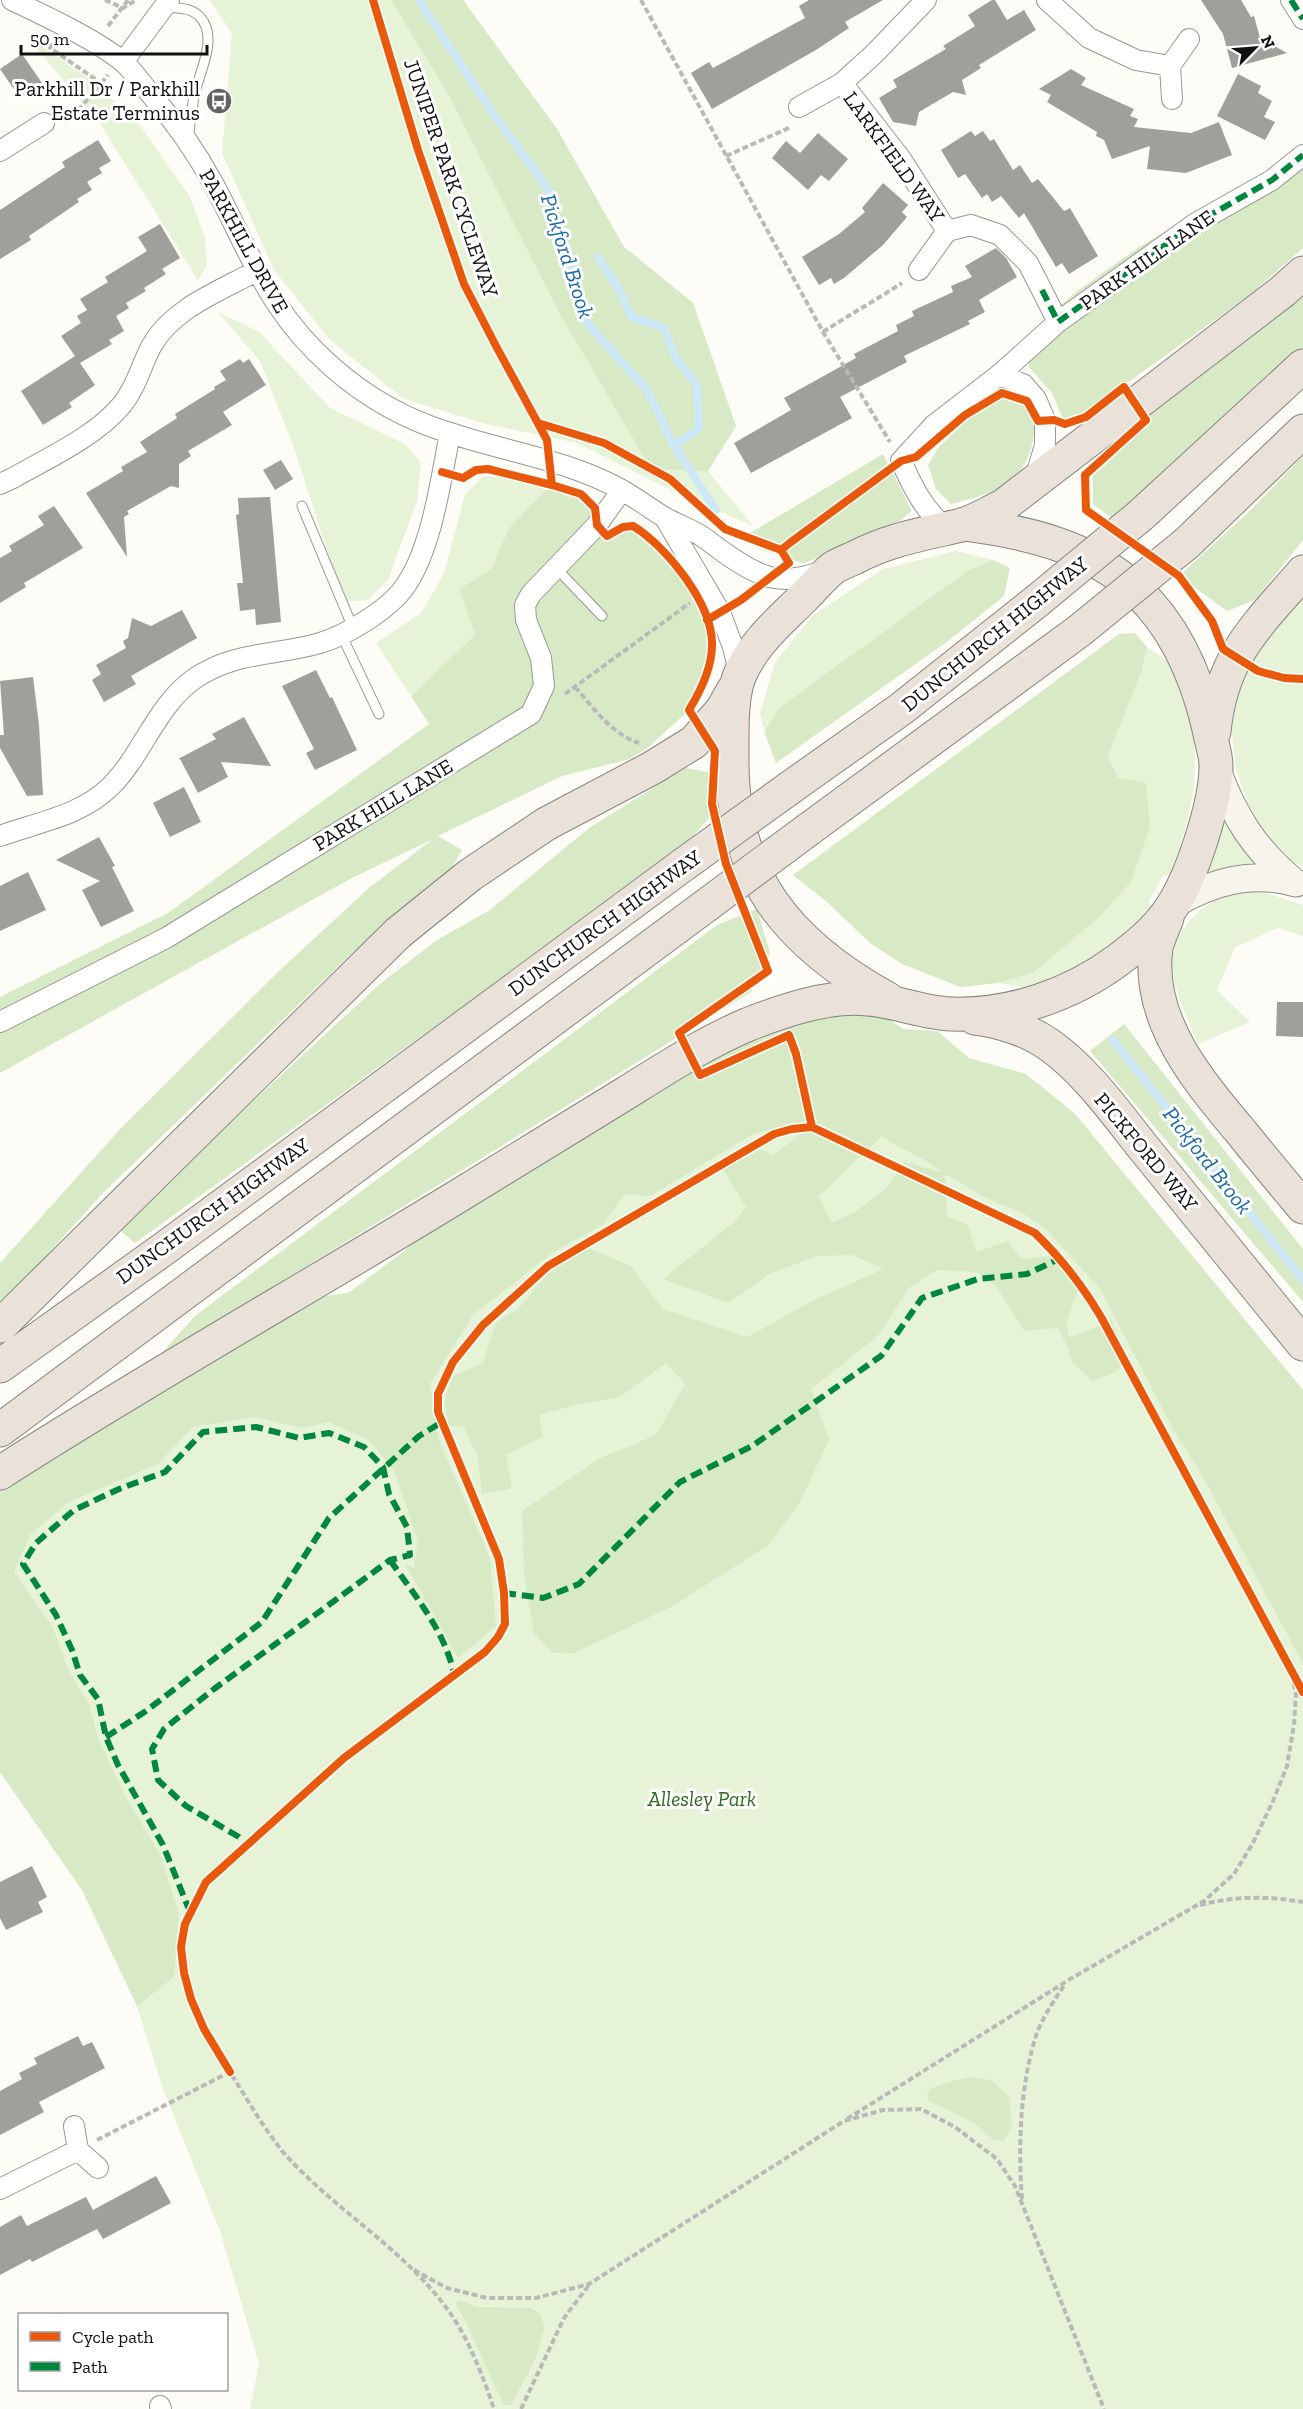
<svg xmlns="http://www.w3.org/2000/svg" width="1303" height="2409" font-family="'Zilla Slab',serif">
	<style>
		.green { fill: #e7f3d7 }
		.forest { fill: #d8eac5; fill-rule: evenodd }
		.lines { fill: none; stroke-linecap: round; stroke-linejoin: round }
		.stream { stroke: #cde8f7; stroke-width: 8 }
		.building { fill: #a19f9c }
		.lane-casing { stroke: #979795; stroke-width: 11 }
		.street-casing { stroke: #979795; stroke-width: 22 }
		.secondary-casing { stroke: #8e8d8b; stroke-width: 29 }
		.highway-casing { stroke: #858482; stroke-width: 35 }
		.path { stroke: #b9b9b8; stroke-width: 4; stroke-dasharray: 6 3; stroke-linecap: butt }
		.lane { stroke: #fffffe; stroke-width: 9 }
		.street { stroke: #fffffe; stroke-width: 20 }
		.secondary { stroke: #f6f4eb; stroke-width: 27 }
		.highway { stroke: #eae1d8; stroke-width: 33 }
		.highway-bridge-casing { stroke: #858482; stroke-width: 35; stroke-linecap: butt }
		.highway-bridge { stroke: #eae1d8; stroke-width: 33 }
		.quiet { stroke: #00873e; stroke-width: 6; stroke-dasharray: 12 6; stroke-linecap: butt }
		.cycleway-casing { stroke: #fff; stroke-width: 11 }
		.cycleway { stroke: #e8590c; stroke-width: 8 }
		.labels { text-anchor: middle; stroke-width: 6; stroke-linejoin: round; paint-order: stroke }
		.poi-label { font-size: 21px; fill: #111; stroke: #fff; text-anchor: end }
		.street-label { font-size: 21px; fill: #111; stroke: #fff }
		.park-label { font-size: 21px; font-style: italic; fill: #2f6b1f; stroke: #fff }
		.water-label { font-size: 22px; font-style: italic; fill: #1768a6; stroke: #fff }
	</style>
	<rect width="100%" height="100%" fill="#fdfcf7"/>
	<!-- green -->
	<path class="green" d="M209,0H463L557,129L624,247L693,303L736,426L708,471L753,526L669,489L577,443L486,424L404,399L331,341L274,270L222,153L232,33Z
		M24,34L85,76L137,121L190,197L205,237L207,265L198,280L99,122Z
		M218,312L259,332L330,408L405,444L421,463L417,501L388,580L368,600L342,602L340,590L294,448L260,361Z
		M484,476L509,478L549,487L509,528L491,569L459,589L476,635L411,696L376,643L421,613L444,574L465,494Z
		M956,551L993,560L967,571L780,707L764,730L760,713L775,662L813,615L883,569Z
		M1303,588V866L1294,863L1271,839L1248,804L1236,769L1230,718L1243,670Z
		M1147,647C1154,652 1163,657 1169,663C1174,669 1177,681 1180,688C1207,754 1194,813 1169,876L1164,875L1149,901L1152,907L1103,952L1054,979L1028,988L998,983L1033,973L1118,778L1108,756L1142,670Z
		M1225,810L1255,855L1257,868L1203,876Z
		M1247,891L1267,893L1303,905V936L1278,928L1235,947L1217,990L1250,1022L1198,1044C1189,1022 1177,998 1173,975C1167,941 1194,907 1225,896C1232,893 1240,893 1247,891Z
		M957,1055L1026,1074L1075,1114L1303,1390V2409H250L259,2363L220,2231L163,2089L137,2006L82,1890L0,1772V1516L767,1063Z"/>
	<!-- forest -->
	<path class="forest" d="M391,0H463L557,129L624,247L693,303L736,426L708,471L651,469L561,316L449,96Z
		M1303,152V248L1251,294L1077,419H1063L1052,393L1028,366L1045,318L1076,292L1139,247Z
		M1303,291V353L1116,521L1093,504V476L1136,436L1147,412Z
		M1004,396L1025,405C1028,412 1033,420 1034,426C1035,444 1026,470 1011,480C995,493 971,499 951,504L936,489L928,465L938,448L975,412Z
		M883,454L912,511L901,520L877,534L841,551L803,563L760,549L745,536Z
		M1303,456V540L1255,600L1227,611L1179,576L1255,506Z
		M549,487C565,488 590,493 595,510C600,525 595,522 607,536L623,527L633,526L643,532L673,560L690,585L707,620L712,645L708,667L693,703L689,710L649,747L630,759L562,776L438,836L462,850L443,884L351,954L103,1193L0,1307V1263L122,1127L281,969L369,888L433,839L350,879L0,1073V997L168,913L429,724L411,696L475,635L459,589L491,569L509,528Z
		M993,560L1010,568L1004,596L948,641L776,763L764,731L780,707L967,571Z
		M1135,633L1147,647L1142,670L1108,756L1118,778L1146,783L1150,827L1131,882L1100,916L1033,973L998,983L960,987L902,964L870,943L827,902L793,875L1119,634Z
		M685,768L720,774V806L682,848L135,1243L116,1227L382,982L437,940L490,910L589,828Z
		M757,909L770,953L751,992L156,1359L196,1315L717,925Z
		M847,1010L879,1012L903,1029L937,1031L969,1058L1026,1074L1075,1114L1303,1390V1664L1201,1473L1174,1431L1100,1289L1045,1228L1024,1214L985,1197L945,1174L947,1217L968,1225L976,1252L1008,1241L1021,1259L1061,1255L1082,1277L1066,1325L1069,1337L1093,1329L1111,1319L1128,1357L1116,1372L1092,1381L1072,1362L1066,1343L1057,1328L1024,1331L996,1286L977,1272L937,1270L909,1288L878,1336L811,1389L829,1440L799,1504L769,1545L671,1607L574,1653H553L534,1633L524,1575L522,1511L600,1458L656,1435L685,1384L666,1363L620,1397L572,1406L539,1415L543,1437L506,1455L512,1488L482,1494L477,1455L463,1426H449C443,1404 444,1397 453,1376L483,1363L496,1322L518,1309L550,1271L589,1248L631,1266L663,1309L747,1337L816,1299L883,1269L852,1255L818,1256L771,1273L728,1303L663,1279L733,1223L746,1207L723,1170L761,1149L773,1155L819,1120L755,1133L650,1196L625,1194L602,1225L554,1252L473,1315L430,1384L439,1440L490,1558L496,1626L458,1658L405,1564L414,1568L418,1541L394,1470L368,1440L329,1422L302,1428L256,1417L193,1427L158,1464L69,1502L30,1535L14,1572L53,1628L68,1669L89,1704L98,1738L124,1794L161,1856L179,1914L174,1977L137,2006L82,1890L0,1772V1485L300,1299L348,1293L403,1252L447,1213L702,1061L759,1036ZM882,1136C901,1150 924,1157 943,1173L904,1161L887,1188L855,1212L832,1223L819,1196Z
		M1124,1024L1303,1249V1302L1090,1051Z
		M969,2077L991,2080L1009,2097L1012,2126L1004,2141L994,2140L972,2122L929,2101L927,2093L932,2088L945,2083Z
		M460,2300L477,2307L531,2308L541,2315L544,2329L535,2360L511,2405H504C487,2371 474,2336 456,2303Z"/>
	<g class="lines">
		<!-- stream -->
		<path class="stream" d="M419,0L490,109L548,189L587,323L647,390L674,446L716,510
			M598,258L618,288L632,317L664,328L676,359L697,385L699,428L674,446
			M1113,1040L1303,1280"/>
	</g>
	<!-- building -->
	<path class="building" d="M809,0H883L845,22L849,28L816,50L712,109L691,73L709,62L713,68L805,18L799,6Z
		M992,0H995L1007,20L1024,10L1036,30L979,65L981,68L962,80L966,95L953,92L919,112L916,126L893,122L879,98L897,87L893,80L946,49L943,46L975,26L968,15Z
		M1201,0H1241L1251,17L1254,16L1260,38L1287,53L1232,68L1223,34Z
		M22,54L42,83L20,98L0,69Z
		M1071,69L1086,78L1081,85L1134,109L1130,116L1138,119L1134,127L1191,133L1219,122L1232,155L1186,173L1147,169L1150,146L1112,159L1104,140L1096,136L1097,132L1047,102L1051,95L1039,89Z
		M1238,74L1261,86L1258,93L1272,101L1264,117L1275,122L1265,140L1217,116Z
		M971,131L975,136L983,131L990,141L994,139L1013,170L1020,165L1032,183L1038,179L1064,211L1070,208L1098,256L1069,274L1062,263L1056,267L1024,213L1019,218L1001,196L992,202L987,194L982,198L965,174L958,178L941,150Z
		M818,133L848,159L829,181L821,175L808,190L772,158L786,141L800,153Z
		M98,140L111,161L99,168L102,173L87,182L92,190L77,199L79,202L29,236L31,240L0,259V210L65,167L62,162Z
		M883,183L908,205L902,212L907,217L883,245L844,278L834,284L831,278L819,285L802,257L839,234L865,212L862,208Z
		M160,224L180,258L162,269L166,274L144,288L146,291L126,303L129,308L116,316L124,331L109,340L112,344L80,363L95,385L69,403L72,407L43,425L21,391L75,356L61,336L81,323L77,316L87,310L80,299L108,282L105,277L147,251L138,237Z
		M996,248L1006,258L1017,277L979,300L985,312L968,321L970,324L904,356L907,362L840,397L852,418L751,473L734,443L791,410L784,398L856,358L854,354L898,331L896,325L914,316L912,311L953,292L951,286L972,277L965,266Z
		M240,359L243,363L249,359L266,385L223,412L232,425L188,451L191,456L179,464V488L171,486L127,511L129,514L124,517L127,557L86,493L123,471L121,467L147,452L140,442L177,418L175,414L215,389L214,387L226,380L220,371Z
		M281,460L293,479L275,490L263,470Z
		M270,497L281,622L256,625L255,609L240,611L237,583H243L236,515L239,514L238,498Z
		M54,506L83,548L24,583L26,587L0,603V558L12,551L9,546L44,525L38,516Z
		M182,610L197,638L131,676L136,684L104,702L92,680L101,674L96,665L126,648L123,641L128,638L132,618L151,626Z
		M316,670L330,698L332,697L357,750L315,770L306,753L314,749L282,686Z
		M33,677L39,725L43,795L27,796L0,748V735H4L0,681Z
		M244,717L271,766L221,762L228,777L198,793L180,759H178L216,739L212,734Z
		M184,787L201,822L170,837L153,803Z
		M99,837L115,866L112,867L134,911L101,927L82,890L100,881L56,860Z
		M28,872L46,910L0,931V886Z
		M1277,1002H1303V1037L1276,1036Z
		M32,1866L47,1897L38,1902L43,1912L6,1930L0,1918V1882Z
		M78,2036L83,2046L92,2042L105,2068L39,2102L44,2112L0,2135V2091L22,2079L19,2073L37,2064L34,2058Z
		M156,2176L171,2203L103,2239L97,2229L32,2262L30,2259L0,2275V2227L21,2215L27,2226L86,2197L93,2210Z"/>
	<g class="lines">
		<defs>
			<path id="lane" d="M165,7C176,8 191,7 200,17C219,37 199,73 194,96C192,110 190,124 188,138
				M302,506L353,628
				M556,568L602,616
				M341,634L379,714"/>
			<path id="street" d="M12,0C45,16 93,38 122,61C134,71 143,86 153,97C176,123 196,152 213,183C251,254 268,311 332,367C366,397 407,420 450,433C507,452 567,460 620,489C635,497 649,508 664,517C678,525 694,530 706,539C724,553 752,574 774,578C792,581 809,576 826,570
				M926,0L874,54L842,83L901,159L947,231L971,225L1000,235L1028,263L1058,322
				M1047,0L1089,38L1136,60L1170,66
				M1291,0L1303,19
				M123,62L169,0
				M1172,99L1170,66L1189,39
				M799,107L842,83
				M0,151L44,123
				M919,270L947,231
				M999,375L1023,384L1036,399L1045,420V445L1035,479
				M0,484L13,478C48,458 94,437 120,407C136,389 141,365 152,345C173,308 220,291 256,271
				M665,518L720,612L733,647L740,676
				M945,527C923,509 913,487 901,461L934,425L999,375L1058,322L1196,223L1272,180L1303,155
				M0,836C38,822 81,816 111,786C143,754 156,706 194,679C234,651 276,656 320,643C347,635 390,609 406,585C432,547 441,479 450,433
				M0,1022L166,938L531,714L544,686L541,658L526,620L525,605L531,594L597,525L622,490
				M74,2126L78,2150L98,2168
				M0,2189L78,2150
				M160,2406L161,2409"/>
			<path id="secondary" d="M1216,768C1234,816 1254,849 1294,882
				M1174,904C1213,882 1251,870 1296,883"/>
			<path id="highway" d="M1141,515L1303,366
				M1187,543L1303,431
				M1214,732C1221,656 1257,626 1303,572
				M791,787L901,709L1037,601
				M809,829L1079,631
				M1167,918C1164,927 1158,938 1156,948C1146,1020 1199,1082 1242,1133C1262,1158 1283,1183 1303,1207
				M888,999C786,943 730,874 732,754C732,732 731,698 739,677C752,644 780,621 804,597C814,587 823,576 833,568C839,564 847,561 854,558C890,539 923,534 962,525C976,521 990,512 1003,506L1283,291L1303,273
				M975,1018C1000,1021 1028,1030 1048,1044C1087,1071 1117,1115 1147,1152C1199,1216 1251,1280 1303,1344
				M0,1326L398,933L470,875L546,824L652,768L694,742L722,710L734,689
				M0,1366L165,1248L683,865
				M0,1430L704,907
				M0,1473C148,1378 301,1292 450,1201C509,1165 567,1129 626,1093C666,1068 706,1042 749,1024C785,1010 829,995 868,999C896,1001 922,1013 951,1014C1010,1016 1071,995 1118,960C1137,946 1158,929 1171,908C1192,877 1216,803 1216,766C1216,754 1211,741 1209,729C1197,677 1176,627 1136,590C1089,546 1026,532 964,524"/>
		</defs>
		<!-- lane casing -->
		<use href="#lane" class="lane-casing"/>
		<!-- street casing -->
		<use href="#street" class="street-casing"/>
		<!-- secondary casing -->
		<use href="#secondary" class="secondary-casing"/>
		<!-- highway casing -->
		<use href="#highway" class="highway-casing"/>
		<!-- path -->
		<path class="path" d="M105,0L123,8L136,0
			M641,0L823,332L890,442
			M108,26L128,0
			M53,44L50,48L101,83
			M64,122L83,105L108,75
			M726,156L791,127
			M823,332C849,315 876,300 902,283
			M575,687C595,709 610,733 639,743
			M565,694L690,603
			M1200,1905C1234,1896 1268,1896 1303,1902
			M847,2119L1067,1981L1204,1901L1234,1874L1253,1843L1273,1801L1287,1766L1294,1725L1296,1694L1290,1669
			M97,2140L230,2072C247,2099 263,2127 283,2152C332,2208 400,2246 445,2306C468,2336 482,2374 494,2409
			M1022,2199C1018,2147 1020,2092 1034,2042C1040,2021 1053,2002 1065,1984
			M414,2270L447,2288L487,2298H536L589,2284L844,2121L883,2110L921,2109L955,2127L997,2159L1015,2186L1104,2409
			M521,2409L564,2318L589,2285"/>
		<!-- lane -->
		<use href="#lane" class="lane"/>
		<!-- street -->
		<use href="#street" class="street"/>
		<!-- secondary -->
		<use href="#secondary" class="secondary"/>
		<!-- highway -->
		<use href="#highway" class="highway"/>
		<defs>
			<path id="highway-bridge" d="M1037,601L1141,515
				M1079,631L1187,543
				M683,865L791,787
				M704,907L809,829"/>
		</defs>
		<!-- highway-bridge casing -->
		<use href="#highway-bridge" class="highway-bridge-casing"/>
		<!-- highway-bridge -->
		<use href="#highway-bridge" class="highway-bridge"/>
		<!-- quiet -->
		<path class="quiet" d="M1291,0L1303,19
			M1042,290L1058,322L1196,223L1272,180L1303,155
			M390,1560C415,1596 445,1631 454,1674
			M504,1593L543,1598L579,1584L680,1482L752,1446L881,1356L922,1298L978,1279L1027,1274L1061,1258
			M106,1737L146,1711L262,1622L329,1518L419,1436L442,1422
			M190,1912L163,1845L118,1765L106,1737L98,1699L80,1675L72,1650L56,1615L23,1564L36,1543L74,1510L119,1489L165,1472L203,1432L256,1427L299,1438L329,1433L364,1447L383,1467L389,1494L407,1527L410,1555L390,1560L214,1689L164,1729L152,1749L158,1780L186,1806L239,1837L247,1845"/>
		<defs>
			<path id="cycleway" d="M373,0L418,150L464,284L497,348L547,440L552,485L581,494L595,508L597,525L607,536L623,527L633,526C666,546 713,604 712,645C712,667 700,692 689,710L715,751L712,804L726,864L768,971L679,1033L700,1075L789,1035L796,1054L812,1127
				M538,423L604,443L670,479L725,529L781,550
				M442,472L463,478L476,470L488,469L552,485
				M707,620L741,600L789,563L781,550L791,542L901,461L916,457L965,415L1002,393L1027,401L1038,421L1054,420L1065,424L1086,417L1124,387L1146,420L1085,475L1086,510L1179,576L1212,621L1223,649L1258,671L1284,678L1303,679
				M230,2072L204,2029L191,1999L184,1973L181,1947L185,1924L206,1882L344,1758L485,1652L498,1637L505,1624L504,1593L499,1559L438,1412V1394L453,1362L483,1325L548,1266L774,1134L792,1129L812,1127L1035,1233C1062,1259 1082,1285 1101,1317L1303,1692"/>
		</defs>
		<!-- cycleway casing -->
		<use href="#cycleway" class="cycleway-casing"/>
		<!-- cycleway -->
		<use href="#cycleway" class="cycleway"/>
	</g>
	<!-- icons -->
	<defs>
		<symbol id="bus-disc" viewBox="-11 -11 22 22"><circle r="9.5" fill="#646362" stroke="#fff"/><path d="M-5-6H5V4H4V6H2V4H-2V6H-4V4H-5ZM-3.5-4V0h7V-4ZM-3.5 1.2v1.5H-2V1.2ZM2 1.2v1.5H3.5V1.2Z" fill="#fff"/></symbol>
	</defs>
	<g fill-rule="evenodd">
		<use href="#bus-disc" x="204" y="86" width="30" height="30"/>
	</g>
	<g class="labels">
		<!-- poi labels -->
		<g class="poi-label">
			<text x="200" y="96">Parkhill Dr / Parkhill<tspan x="200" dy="24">Estate Terminus</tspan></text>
		</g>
		<!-- street labels -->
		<g class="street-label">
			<text transform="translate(894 157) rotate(54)" y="7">LARKFIELD WAY</text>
			<text transform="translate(451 178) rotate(71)" y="7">JUNIPER PARK CYCLEWAY</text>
			<text transform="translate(244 241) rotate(61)" y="7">PARKHILL DRIVE</text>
			<text transform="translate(1147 260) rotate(-35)" y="7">PARK HILL LANE</text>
			<text transform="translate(995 634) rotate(-39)" y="7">DUNCHURCH HIGHWAY</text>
			<text transform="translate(383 805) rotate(-31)" y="7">PARK HILL LANE</text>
			<text transform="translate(605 923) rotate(-36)" y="7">DUNCHURCH HIGHWAY</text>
			<text transform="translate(1146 1152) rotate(50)" y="7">PICKFORD WAY</text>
			<text transform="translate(213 1211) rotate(-36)" y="7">DUNCHURCH HIGHWAY</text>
		</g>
		<!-- park labels -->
		<g class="park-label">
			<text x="702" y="1806">Allesley Park</text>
		</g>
		<!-- water labels -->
		<g class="water-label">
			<text transform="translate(568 256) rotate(72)" y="8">Pickford Brook</text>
			<text transform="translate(1208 1160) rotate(52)" y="8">Pickford Brook</text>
		</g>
	</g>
	<!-- legend -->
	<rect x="18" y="2313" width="210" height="78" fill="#ffffff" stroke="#a0a0a0" stroke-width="1.5"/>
	<rect x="30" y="2332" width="30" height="9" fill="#e8590c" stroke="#a0a0a0" stroke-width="1.5"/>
	<text x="72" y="2343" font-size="18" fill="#111111">Cycle path</text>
	<rect x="30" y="2362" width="30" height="9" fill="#00873e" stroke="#a0a0a0" stroke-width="1.5"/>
	<text x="72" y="2373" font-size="18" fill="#111111">Path</text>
	<!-- north arrow -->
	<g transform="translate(1255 48) rotate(65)" stroke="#ffffff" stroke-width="4.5" paint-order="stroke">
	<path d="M0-4.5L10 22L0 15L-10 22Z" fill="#111111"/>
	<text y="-9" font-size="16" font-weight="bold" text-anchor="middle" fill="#111111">N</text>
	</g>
	<!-- scale -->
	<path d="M21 45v9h186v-9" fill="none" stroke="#111111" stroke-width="3"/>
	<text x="30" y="45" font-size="18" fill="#111111" stroke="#ffffff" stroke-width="4.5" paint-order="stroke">50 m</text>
</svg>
